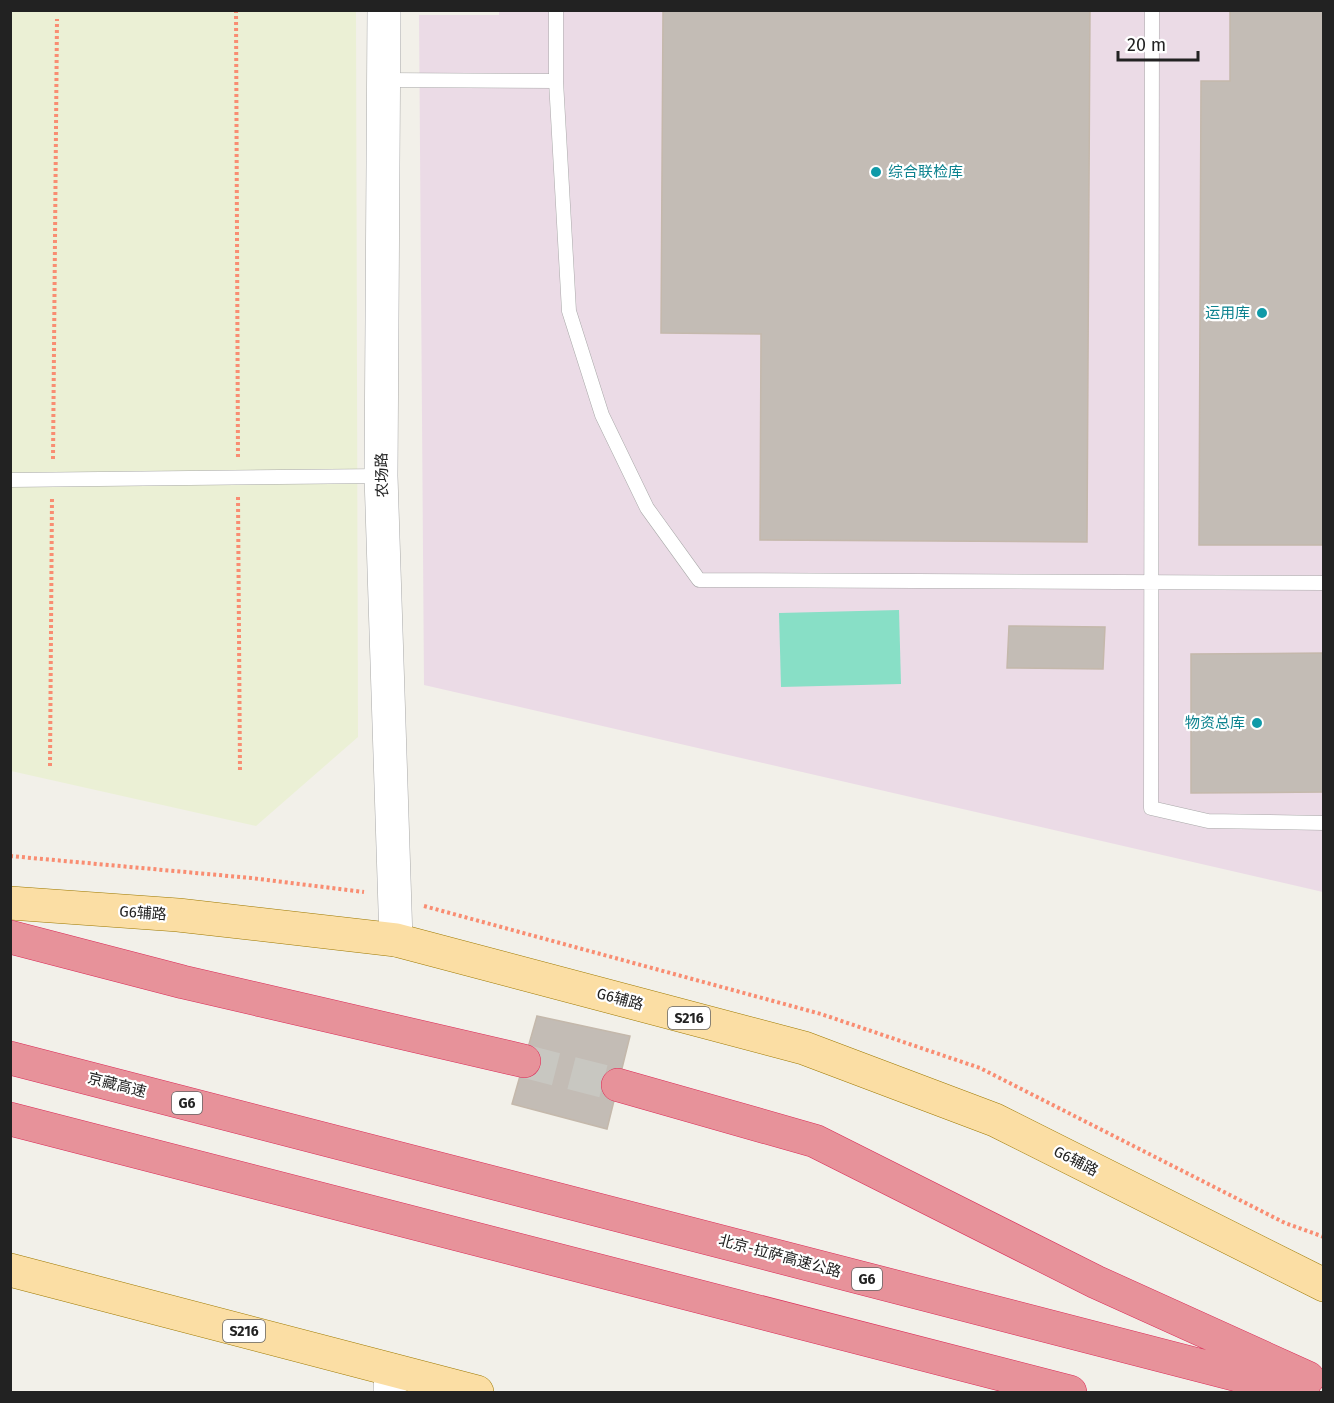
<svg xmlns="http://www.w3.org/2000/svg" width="1334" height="1403" font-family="'Fira Sans','Noto Sans SC',sans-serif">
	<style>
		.industrial { fill: #ebdbe6 }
		.farmland { fill: #ebf0d5 }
		.pitch { fill: #88dfc6 }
		.building { fill: #c3bcb5; stroke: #c4b8ab; stroke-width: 1.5 }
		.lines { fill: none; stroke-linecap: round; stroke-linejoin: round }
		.motorway-tunnel { stroke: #c8c7c1; stroke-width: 33; stroke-dasharray: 33 16; stroke-linecap: butt }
		.service-casing { stroke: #a9a9a9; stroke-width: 15 }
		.tertiary-casing { stroke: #a9a9a9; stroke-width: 34 }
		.primary-casing { stroke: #9e7901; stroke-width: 34 }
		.motorway-casing { stroke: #db2b57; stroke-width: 34 }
		.path { stroke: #f98d72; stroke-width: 4; stroke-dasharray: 3 3; stroke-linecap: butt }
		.service { stroke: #fff; stroke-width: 14 }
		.tertiary { stroke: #fff; stroke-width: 33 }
		.primary { stroke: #fbdea4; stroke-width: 33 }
		.motorway { stroke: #e7929a; stroke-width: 33 }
		.culture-dot { fill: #0f9aa8; stroke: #fff; stroke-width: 2 }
		.labels { text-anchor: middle; stroke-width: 4.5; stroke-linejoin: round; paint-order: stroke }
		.shield { fill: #fff; stroke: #646464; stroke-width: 1.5 }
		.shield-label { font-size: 14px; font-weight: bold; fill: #222 }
		.culture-label { font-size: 15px; fill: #0d838f; stroke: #fff; text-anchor: end }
		.street-label { font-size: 15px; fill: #222; stroke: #fff }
	</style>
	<rect width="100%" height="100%" fill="#f2f0e9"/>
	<!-- industrial -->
	<path class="industrial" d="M499,10L1323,11V892L424,685L419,15H499Z"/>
	<!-- farmland -->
	<path class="farmland" d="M11,11H356L358,737L256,826L11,771Z"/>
	<!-- pitch -->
	<path class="pitch" d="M899,610L901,684L781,687L779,613Z"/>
	<!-- building -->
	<path class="building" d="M663,10H1090L1087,542L760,540L761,334L661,333Z
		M1230,10H1324V545H1199L1201,81H1230Z
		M1009,626L1105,627L1103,669L1007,668Z
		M1324,653V792L1191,793V654Z
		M537,1016L630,1036L607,1129L512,1104Z"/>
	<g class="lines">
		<!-- motorway-tunnel -->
		<path class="motorway-tunnel" d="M524,1061L618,1085"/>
		<defs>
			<path id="service" d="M556,10V81L569,311L602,415L647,508L699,580L1324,583
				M1152,10L1151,808L1208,821L1324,823
				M383,80L556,81
				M10,480L381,476"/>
			<path id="tertiary" d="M384,10L381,476L396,940
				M390,1392L391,1370"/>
			<path id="primary" d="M10,903L178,915L396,940L804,1048L995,1120L1324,1285
				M10,1270L477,1392"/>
			<path id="motorway" d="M10,937L183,982L524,1061
				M10,1058L1303,1392
				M618,1085L815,1141L1096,1282L1308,1378
				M10,1119L1070,1392"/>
		</defs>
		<!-- service casing -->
		<use href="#service" class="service-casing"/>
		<!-- tertiary casing -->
		<use href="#tertiary" class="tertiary-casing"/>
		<!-- primary casing -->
		<use href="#primary" class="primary-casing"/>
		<!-- motorway casing -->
		<use href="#motorway" class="motorway-casing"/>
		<!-- path -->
		<path class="path" d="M236,10L238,460
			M53,459L57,19
			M238,497L240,772
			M50,766L52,497
			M10,856L251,878L364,892
			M424,906L821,1014L980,1068L1285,1223L1324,1237"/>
		<!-- service -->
		<use href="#service" class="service"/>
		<!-- tertiary -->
		<use href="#tertiary" class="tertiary"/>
		<!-- primary -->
		<use href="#primary" class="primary"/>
		<!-- motorway -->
		<use href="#motorway" class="motorway"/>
	</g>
	<!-- markers -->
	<g class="culture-dot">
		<circle cx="876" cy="172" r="6"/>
		<circle cx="1262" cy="313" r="6"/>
		<circle cx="1257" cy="723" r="6"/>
	</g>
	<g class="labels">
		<!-- shield labels -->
		<g class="shield">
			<rect x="668" y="1007" width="42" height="22" rx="4.5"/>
			<rect x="172" y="1092" width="30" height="22" rx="4.5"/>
			<rect x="852" y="1268" width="30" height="22" rx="4.5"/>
			<rect x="223" y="1320" width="42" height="22" rx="4.5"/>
		</g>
		<g class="shield-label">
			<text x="689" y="1023">S216</text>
			<text x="187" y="1108">G6</text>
			<text x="867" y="1284">G6</text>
			<text x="244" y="1336">S216</text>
		</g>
		<!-- culture labels -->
		<g class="culture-label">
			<text x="888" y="177" text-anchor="start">综合联检库</text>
			<text x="1250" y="318">运用库</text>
			<text x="1245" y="728">物资总库</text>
		</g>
		<!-- street labels -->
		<g class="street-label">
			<text transform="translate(382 475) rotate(-91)" y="5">农场路</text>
			<text transform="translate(143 913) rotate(4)" y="5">G6辅路</text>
			<text transform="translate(620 999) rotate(15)" y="5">G6辅路</text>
			<text transform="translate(117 1085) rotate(14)" y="5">京藏高速</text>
			<text transform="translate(1076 1161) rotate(27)" y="5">G6辅路</text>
			<text transform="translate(780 1256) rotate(15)" y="5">北京-拉萨高速公路</text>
		</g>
	</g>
	<!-- border -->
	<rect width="1334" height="1403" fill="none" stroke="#222222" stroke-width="24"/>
	<!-- scale -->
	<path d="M1118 51v9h80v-9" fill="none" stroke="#222222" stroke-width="3"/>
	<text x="1127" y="51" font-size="18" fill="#222222" stroke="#ffffff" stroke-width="4.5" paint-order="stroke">20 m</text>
</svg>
